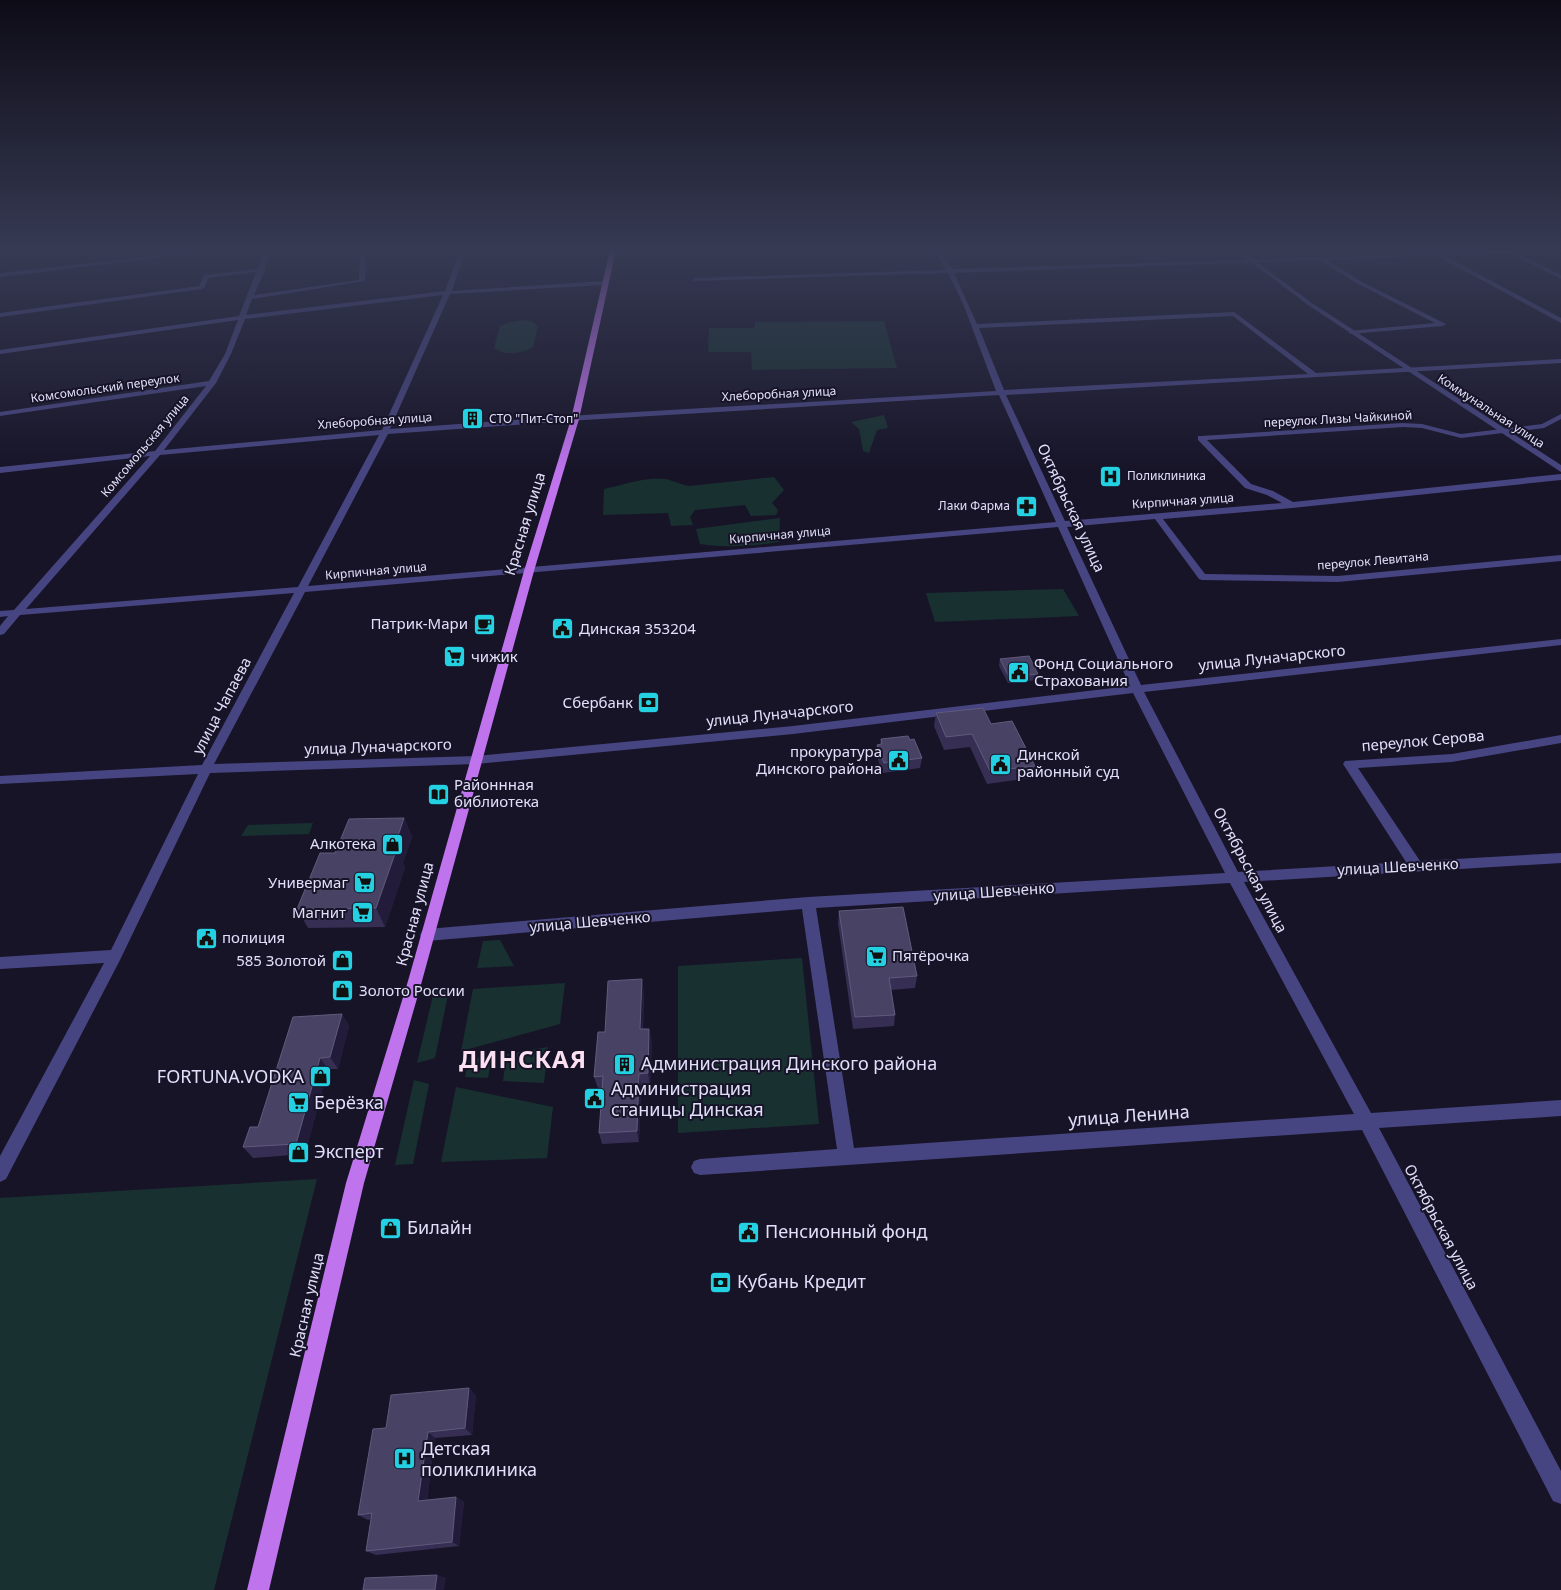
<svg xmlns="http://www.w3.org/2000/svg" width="1561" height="1590" font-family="'Noto Sans',sans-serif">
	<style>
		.green { fill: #183130 }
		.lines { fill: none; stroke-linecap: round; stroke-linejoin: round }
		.minor { fill: #474581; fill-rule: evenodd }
		.tertiary { fill: #474581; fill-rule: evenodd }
		.primary { fill: #bf73ed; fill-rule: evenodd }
		.wall { fill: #362f53 }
		.shaded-wall { fill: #221c3a }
		.building { fill: #484265; stroke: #605b7c }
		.labels { text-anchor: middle; stroke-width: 4; stroke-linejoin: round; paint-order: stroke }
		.far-street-label { font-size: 12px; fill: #e2dffb; stroke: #171428 }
		.far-poi-label { font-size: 12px; fill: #e2dffb; stroke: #171428; text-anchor: start }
		.street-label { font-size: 15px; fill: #e2dffb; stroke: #171428 }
		.poi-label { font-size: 15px; fill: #e2dffb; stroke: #171428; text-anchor: start }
		.near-poi-label { font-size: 18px; fill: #e2dffb; stroke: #171428; text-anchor: start }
		.near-street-label { font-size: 18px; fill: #e2dffb; stroke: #171428 }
		.near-district-label { font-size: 24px; font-weight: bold; letter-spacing: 1px; fill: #fbe0f2; stroke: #171428 }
	</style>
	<rect width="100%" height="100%" fill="#171428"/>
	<!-- green -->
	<path class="green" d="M524,320L533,322L538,326L533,347C522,354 504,356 494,348L500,326L510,322Z
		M884,321L897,368L752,370L751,352H708L709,328H755V322Z
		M884,415L888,428L877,430L869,453L863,451L859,429L851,422Z
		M774,477L784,490L772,503L778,510L776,515L751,516L745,505L695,510L690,517L693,525L671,526L668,513L603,515L604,489C623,485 644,477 664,479C674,480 680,485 690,486Z
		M780,518L779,542C752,546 727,548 700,544L696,529Z
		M1063,589L1079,616L935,622L926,593Z
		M313,823L309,834L241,836L248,825Z
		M500,940L514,966L477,968L483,941Z
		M802,958L819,1124L678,1133V966Z
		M565,983L560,1024L461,1051L473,989Z
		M449,990L435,1058L417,1063L434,991Z
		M548,1047L544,1083L503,1081L507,1054Z
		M492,1056L488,1078L465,1077L469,1059Z
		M414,1080L429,1084L413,1164L395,1165Z
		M456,1087L553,1107L547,1158L441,1162Z
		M317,1179L214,1590H0V1198Z"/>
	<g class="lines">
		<!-- minor -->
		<path class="minor" d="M208,250H223L0,277V273Z
			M265,250H271L265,270L254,295L359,280L360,250H366L365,281L252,299L246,315L445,291L460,250H466L452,291L604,281L607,283L604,285L450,294L390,429L584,415L996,391L964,306L948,273L693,281L695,278L946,270L934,250H940L952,269L1561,250V252L1517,253L1561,275V279L1509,253L1445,256L1561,318V323L1437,256L1327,260L1362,282L1446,324L1443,326L1351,334L1349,333V331L1435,323L1358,284L1319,260L954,273L977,324L1234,312L1316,373L1561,359V363L1006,395L1065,521L1282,503L1267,495L1245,488L1198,440V436H1201L1403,423L1422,424L1461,434L1542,424L1561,414V419L1544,428L1461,438L1422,428L1403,427L1207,440L1251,484L1273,491L1293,502L1561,474V480L1292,508L1163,519L1205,574L1338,576L1561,555V561L1338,582L1202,580L1199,579L1155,519L1067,527L1141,685L1561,639V645L1144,692L1238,872L1406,862L1345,767L1343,764L1345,761L1452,754L1561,735V743L1452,762L1358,768L1420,861L1561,853V863L1244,882L1371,1113L1561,1100V1116L1379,1128L1561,1471V1504L1553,1501L1362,1130L700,1175L694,1173L691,1167L694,1161L700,1159L837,1149L802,909L427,941L422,939L420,935L422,931L427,929L808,897L1225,873L1133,693L793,734L476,764L210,773L120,960L6,1179L0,1182V1156L104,963L0,969V957L111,950L198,774L0,784V776L202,765L294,593L20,615L4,634L0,635V626L8,616L0,617V611L14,610L150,456L0,473V467L155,451L206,386L0,416V412L209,381L225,354L238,320L0,354V350L239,316L256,272L208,278L205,287L202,289L0,317V313L199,286L204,275L258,269ZM443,295L382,430L164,450L216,383L231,354L245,319ZM1233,316L1308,374L1004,390L979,328ZM999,395L1056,522L308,586L388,434L584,420ZM379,435L298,587L26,609L160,455ZM1058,527L1130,686L793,726L476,756L214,764L305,592ZM1230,883L1354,1114L854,1148L816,908Z"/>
		<!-- tertiary -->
		<path class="tertiary" d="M1235,250H1241L1312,303L1561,465V472L1308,305Z"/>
		<!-- primary -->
		<path class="primary" d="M610,250H616L579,419L534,571L422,981L364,1183L269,1590H247L346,1183L408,981L524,571L571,419Z"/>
	</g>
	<!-- wall -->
	<path class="wall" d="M1000,659L1038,674L1037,680L1008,683L999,666Z
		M936,713L991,724L1035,766L1031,778L987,784L970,747L944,750L934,726Z
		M881,739L910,740L922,758L920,768L883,773L876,754L877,745L880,744Z
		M404,818L412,837L403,863L405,867L385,927L308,928L297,909L335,853Z
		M839,911L917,976L915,988L891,990L895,1015L894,1026L853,1029L838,923Z
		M644,991L643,1029L652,1040L650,1085H641L639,1142L602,1144L599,1133L602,1088H598L594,1077Z
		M342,1014L349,1026L338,1069H328L305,1154L253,1158L243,1147Z
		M476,1395L472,1435L435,1438L427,1500L456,1497L464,1502L459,1546L376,1555L366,1551L371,1519L368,1520L358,1515L386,1428Z"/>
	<!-- shaded-wall -->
	<path class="shaded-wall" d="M404,818L412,837L403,863L405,867L385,927L376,908L394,848Z
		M642,979L644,991L642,1041L640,1029Z
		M342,1014L349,1026L338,1069L330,1057Z
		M649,1029L652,1040L650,1085L648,1073Z
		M320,1058L328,1069L305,1154L296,1144Z
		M639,1074L641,1085L639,1142L637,1131Z
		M469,1388L476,1395L472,1435L465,1428Z
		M428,1432L435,1438L426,1506L418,1501Z
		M456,1497L464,1502L459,1546L452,1542Z
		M437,1575L446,1578L444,1590H435Z"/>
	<!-- building -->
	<path class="building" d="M1029,656L1038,674L1009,677L1000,659Z
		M983,708L991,724L1012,721L1035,766L990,771L972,734L946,737L936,713Z
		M908,736L910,740L914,739L922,758L884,763L877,745L882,744L881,739Z
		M404,818L394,848H397L376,908L297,909L320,853H335L349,819Z
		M903,907L917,976L889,978L895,1015L855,1017L839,911Z
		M642,979L640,1029H649L648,1073L639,1074L637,1131L599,1133L603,1076L594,1077L598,1032H605L608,981Z
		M342,1014L330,1057L320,1058L296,1144L243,1147L250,1127H258L293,1017Z
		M469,1388L465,1428L428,1432L418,1501L456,1497L452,1542L366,1551L372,1513L358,1515L373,1429L386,1428L391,1395Z
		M437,1575L435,1590H363L365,1578Z"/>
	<!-- sky -->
	<linearGradient id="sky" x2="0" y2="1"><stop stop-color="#0d0b16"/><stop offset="0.53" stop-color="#363a53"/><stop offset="1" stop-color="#363a53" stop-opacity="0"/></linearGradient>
	<rect width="1561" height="472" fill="url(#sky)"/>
	<!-- icons -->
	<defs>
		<symbol id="building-square" viewBox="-11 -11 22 22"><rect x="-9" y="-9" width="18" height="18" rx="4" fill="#23d1e3" stroke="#171428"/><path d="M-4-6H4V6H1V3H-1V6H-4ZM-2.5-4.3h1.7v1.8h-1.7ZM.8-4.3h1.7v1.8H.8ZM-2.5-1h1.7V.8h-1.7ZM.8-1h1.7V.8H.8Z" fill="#111"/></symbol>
		<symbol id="hospital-square" viewBox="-11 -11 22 22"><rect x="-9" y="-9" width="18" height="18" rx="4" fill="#23d1e3" stroke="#171428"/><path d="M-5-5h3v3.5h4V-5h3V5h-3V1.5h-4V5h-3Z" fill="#111"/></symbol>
		<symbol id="pharmacy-square" viewBox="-11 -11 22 22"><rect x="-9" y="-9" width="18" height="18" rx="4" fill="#23d1e3" stroke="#171428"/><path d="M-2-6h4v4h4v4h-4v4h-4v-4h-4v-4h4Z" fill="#111"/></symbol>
		<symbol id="cafe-square" viewBox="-11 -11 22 22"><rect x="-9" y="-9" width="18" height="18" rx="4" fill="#23d1e3" stroke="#171428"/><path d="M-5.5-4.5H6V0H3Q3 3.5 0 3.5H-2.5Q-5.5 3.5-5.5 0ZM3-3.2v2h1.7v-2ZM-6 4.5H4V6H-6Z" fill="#111"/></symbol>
		<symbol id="civic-square" viewBox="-11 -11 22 22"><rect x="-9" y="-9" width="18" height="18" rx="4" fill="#23d1e3" stroke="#171428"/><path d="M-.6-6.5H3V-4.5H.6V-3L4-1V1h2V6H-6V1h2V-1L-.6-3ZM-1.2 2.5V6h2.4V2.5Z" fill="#111"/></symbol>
		<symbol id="supermarket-square" viewBox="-11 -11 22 22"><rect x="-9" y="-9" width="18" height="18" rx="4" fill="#23d1e3" stroke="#171428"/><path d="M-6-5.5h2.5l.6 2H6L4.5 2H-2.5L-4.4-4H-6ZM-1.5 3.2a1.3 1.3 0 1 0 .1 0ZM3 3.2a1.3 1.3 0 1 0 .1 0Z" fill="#111"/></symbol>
		<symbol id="bank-square" viewBox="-11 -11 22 22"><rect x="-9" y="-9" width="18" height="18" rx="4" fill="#23d1e3" stroke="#171428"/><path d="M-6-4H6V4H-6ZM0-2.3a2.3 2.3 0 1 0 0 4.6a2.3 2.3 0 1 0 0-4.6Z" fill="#111"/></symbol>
		<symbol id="library-square" viewBox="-11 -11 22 22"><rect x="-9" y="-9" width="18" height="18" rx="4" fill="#23d1e3" stroke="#171428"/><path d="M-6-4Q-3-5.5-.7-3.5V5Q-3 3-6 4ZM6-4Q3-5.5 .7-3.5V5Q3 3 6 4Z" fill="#111"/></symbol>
		<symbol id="shop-square" viewBox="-11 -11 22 22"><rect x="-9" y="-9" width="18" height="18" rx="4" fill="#23d1e3" stroke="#171428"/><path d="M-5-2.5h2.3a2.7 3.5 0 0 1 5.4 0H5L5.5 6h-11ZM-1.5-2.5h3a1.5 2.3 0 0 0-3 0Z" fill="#111"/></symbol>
	</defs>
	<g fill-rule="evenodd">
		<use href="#building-square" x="460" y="406" width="25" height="25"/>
		<use href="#hospital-square" x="1098" y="464" width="25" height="25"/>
		<use href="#pharmacy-square" x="1014" y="494" width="25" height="25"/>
		<use href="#cafe-square" x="472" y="612" width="25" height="25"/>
		<use href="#civic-square" x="550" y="616" width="25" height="25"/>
		<use href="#supermarket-square" x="442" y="644" width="25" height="25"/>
		<use href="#civic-square" x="1006" y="660" width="25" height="25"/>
		<use href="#bank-square" x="636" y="690" width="25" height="25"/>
		<use href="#civic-square" x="886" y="748" width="25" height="25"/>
		<use href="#civic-square" x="988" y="752" width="25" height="25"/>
		<use href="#library-square" x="426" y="782" width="25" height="25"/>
		<use href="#shop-square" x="380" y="832" width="25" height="25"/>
		<use href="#supermarket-square" x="352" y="870" width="25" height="25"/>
		<use href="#supermarket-square" x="350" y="900" width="25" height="25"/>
		<use href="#civic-square" x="194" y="926" width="25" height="25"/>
		<use href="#supermarket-square" x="864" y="944" width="25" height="25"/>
		<use href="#shop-square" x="330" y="948" width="25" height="25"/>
		<use href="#shop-square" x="330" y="978" width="25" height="25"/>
		<use href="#building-square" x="612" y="1052" width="25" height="25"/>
		<use href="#shop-square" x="308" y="1064" width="25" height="25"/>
		<use href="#civic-square" x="582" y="1086" width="25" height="25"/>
		<use href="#supermarket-square" x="286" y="1090" width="25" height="25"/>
		<use href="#shop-square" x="286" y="1140" width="25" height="25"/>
		<use href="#shop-square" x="378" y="1216" width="25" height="25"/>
		<use href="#civic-square" x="736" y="1220" width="25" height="25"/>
		<use href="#bank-square" x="708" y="1270" width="25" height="25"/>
		<use href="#hospital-square" x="392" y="1446" width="25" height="25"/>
	</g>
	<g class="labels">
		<!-- far-street labels -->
		<g class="far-street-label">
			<text transform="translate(105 388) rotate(-8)" y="4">Комсомольский переулок</text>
			<text transform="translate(779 394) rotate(-3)" y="4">Хлеборобная улица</text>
			<text transform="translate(1491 411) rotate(33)" y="4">Коммунальная улица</text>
			<text transform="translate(1338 419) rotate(-3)" y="4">переулок Лизы Чайкиной</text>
			<text transform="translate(375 421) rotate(-4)" y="4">Хлеборобная улица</text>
			<text transform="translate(145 446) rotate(-50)" y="4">Комсомольская улица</text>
			<text transform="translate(1183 501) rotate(-4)" y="4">Кирпичная улица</text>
			<text transform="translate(780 535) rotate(-5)" y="4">Кирпичная улица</text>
			<text transform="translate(1373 561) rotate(-5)" y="4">переулок Левитана</text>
			<text transform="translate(376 571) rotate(-5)" y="4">Кирпичная улица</text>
		</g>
		<!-- far-poi labels -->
		<g class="far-poi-label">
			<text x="489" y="423">СТО "Пит-Стоп"</text>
			<text x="1127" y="480">Поликлиника</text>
			<text x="1010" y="510" text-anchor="end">Лаки Фарма</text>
		</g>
		<!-- street labels -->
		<g class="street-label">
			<text transform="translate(1071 508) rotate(65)" y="5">Октябрьская улица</text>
			<text transform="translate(525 524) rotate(-73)" y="5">Красная улица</text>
			<text transform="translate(1272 658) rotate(-6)" y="5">улица Луначарского</text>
			<text transform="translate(222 706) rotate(-62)" y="5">улица Чапаева</text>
			<text transform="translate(780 714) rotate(-6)" y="5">улица Луначарского</text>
			<text transform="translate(1423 741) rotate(-5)" y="5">переулок Серова</text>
			<text transform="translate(378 747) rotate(-2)" y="5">улица Луначарского</text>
			<text transform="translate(1398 867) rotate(-3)" y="5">улица Шевченко</text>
			<text transform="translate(1250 870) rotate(62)" y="5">Октябрьская улица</text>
			<text transform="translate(994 892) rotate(-4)" y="5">улица Шевченко</text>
			<text transform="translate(415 914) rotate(-75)" y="5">Красная улица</text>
			<text transform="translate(590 922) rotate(-5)" y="5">улица Шевченко</text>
			<text transform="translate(1441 1227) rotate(62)" y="5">Октябрьская улица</text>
			<text transform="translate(307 1305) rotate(-77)" y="5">Красная улица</text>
		</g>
		<!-- poi labels -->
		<g class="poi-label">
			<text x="468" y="629" text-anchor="end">Патрик-Мари</text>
			<text x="579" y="634">Динская 353204</text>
			<text x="471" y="662">чижик</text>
			<text x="1034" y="669">Фонд Социального<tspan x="1034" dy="17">Страхования</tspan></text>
			<text x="633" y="708" text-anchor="end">Сбербанк</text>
			<text x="882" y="757" text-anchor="end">прокуратура<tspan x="882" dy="17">Динского района</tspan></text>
			<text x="1017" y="760">Динской<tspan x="1017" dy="17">районный суд</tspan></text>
			<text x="454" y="790">Районнная<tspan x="454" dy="17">библиотека</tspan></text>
			<text x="376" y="849" text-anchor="end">Алкотека</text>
			<text x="348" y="888" text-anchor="end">Универмаг</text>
			<text x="346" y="918" text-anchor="end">Магнит</text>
			<text x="222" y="943">полиция</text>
			<text x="892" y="961">Пятёрочка</text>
			<text x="326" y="966" text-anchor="end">585 Золотой</text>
			<text x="359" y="996">Золото России</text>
		</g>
		<!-- near-poi labels -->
		<g class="near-poi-label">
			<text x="641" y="1070">Администрация Динского района</text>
			<text x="304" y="1083" text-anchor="end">FORTUNA.VODKA</text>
			<text x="611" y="1095">Администрация<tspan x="611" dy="21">станицы Динская</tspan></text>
			<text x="314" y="1109">Берёзка</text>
			<text x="314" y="1158">Эксперт</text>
			<text x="407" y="1234">Билайн</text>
			<text x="765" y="1238">Пенсионный фонд</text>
			<text x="737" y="1288">Кубань Кредит</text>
			<text x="421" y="1455">Детская<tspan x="421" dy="21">поликлиника</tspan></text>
		</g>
		<!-- near-street labels -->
		<g class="near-street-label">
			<text transform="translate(1129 1116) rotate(-4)" y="6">улица Ленина</text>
		</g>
		<!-- near-district labels -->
		<g class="near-district-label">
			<text x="523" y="1068">ДИНСКАЯ</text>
		</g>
	</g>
</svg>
